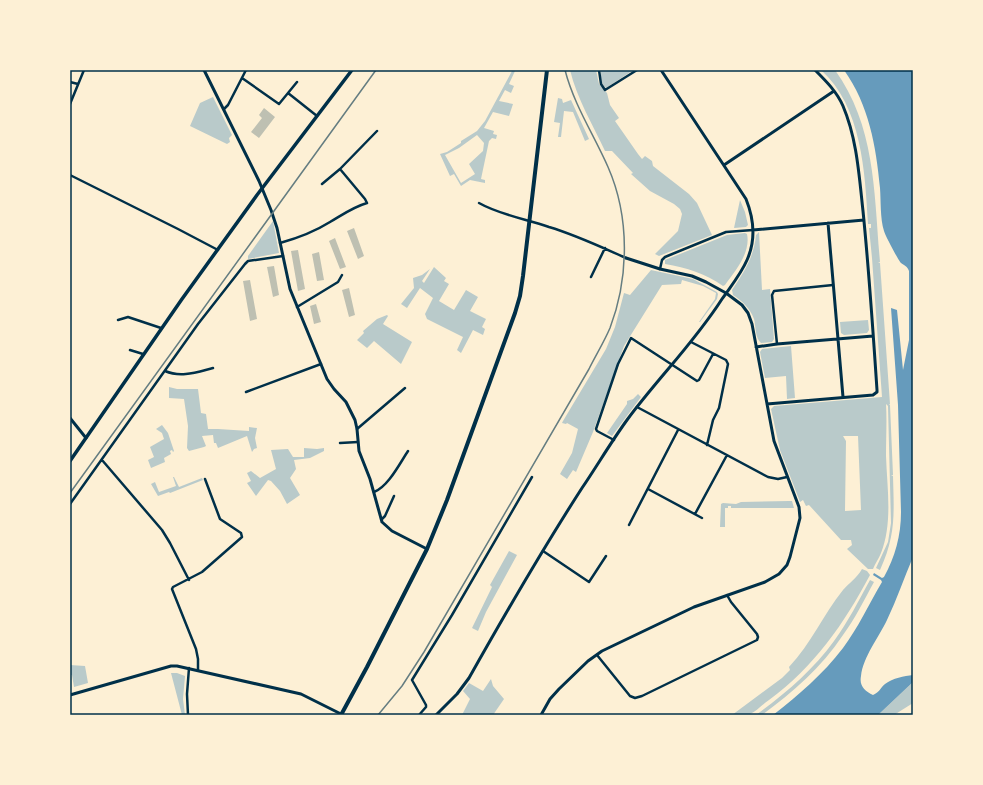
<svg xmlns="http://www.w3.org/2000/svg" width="983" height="785" font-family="'Times New Roman',serif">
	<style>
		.green { fill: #b9caca; fill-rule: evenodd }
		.water { fill: #669bbc }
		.building { fill: #bec0b2 }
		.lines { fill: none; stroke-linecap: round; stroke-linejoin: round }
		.minor { stroke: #003049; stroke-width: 2.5 }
		.tertiary { stroke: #003049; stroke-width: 3 }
		.secondary { stroke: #003049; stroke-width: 3.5 }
		.trunk { stroke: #003049; stroke-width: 4 }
		.rail { stroke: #657d81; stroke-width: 1.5 }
		.neatline { fill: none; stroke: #003049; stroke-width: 1.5 }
	</style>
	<rect width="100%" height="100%" fill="#fdf0d5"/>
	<!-- green -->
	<path class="green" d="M570,70H596L599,84L607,93L610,105L619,118L615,121L638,154L642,159L645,156L652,161L653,166L689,194L697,203L712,235L659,256L655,254L678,231L682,214L680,209L674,204L650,191L631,174L633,173L612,151H605C593,125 577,99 570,70Z
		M601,70H631L632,71L606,88C600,84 601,76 601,70Z
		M821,70H835C876,127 874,194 880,262L878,263H880L890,404L889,405H890L893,475H891L893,476C894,514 896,535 880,570L876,568L888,542L891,523L888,406L886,404C887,421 886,438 886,456C887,487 893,523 881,553C879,558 875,564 873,569H868L847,549L852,545L851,540H841L809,505L806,506L803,500L800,502L780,450L771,409L774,406L882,397L872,258L869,228H871V224H868C865,172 862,107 821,70ZM843,436H858L861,510L845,511L846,441Z
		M512,71H515L509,84L514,86L511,93L505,90L499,101L513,104L509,116L493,112L484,128L494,131L493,134L497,135L496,139L492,138L489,141L481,179L485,180V183L470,180L461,186L454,174L450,176L440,154L447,152L461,143V141L477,131L485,121ZM477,135L484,143L483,151L469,164L475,174L461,183L445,155L459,148Z
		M213,97L232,135L229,138L230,142L227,144L190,126L200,103Z
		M558,98L562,99L563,103L571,100L589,139L585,141L573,112L564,111L561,137H558L560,123L554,122Z
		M740,200L745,212L748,225L746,227L734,228Z
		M273,221L279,253L248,259V256Z
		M759,232L762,290L770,289L774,339L772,342L761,343C755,338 756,327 754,319C750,308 742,301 733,295L732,290C744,272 754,257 756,235Z
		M745,233L747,234C751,253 735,271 725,285L723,286C705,273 687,268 665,264V260L727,235Z
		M434,267L446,278L444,281L449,284L439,301L454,310L466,290L478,297L470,311L486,319L482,327L485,329L483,335L473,330L461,353L457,350L463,337L427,319L425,314L433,298L420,288L407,308L401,304L414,288L413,278L422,275L430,269L422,281L424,283Z
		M651,270L693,279L717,292L718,294L717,299L700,322H699L715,299L716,293L703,286L682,280L681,284L662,285L624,346L593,432L576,472L573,470L567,479L560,474L572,453L578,429L567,423L566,424L562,423L563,421L606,349L615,327L624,293L630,295Z
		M387,315L388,316L383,324L412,342L401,364L374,341L367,348L357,340L364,333L363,331L377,319Z
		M868,320L869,330L867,333L844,335L841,333L840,322Z
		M791,346L795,398L787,399L786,376L765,378L760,352L762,349Z
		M169,387L177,389H198L201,413L206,414L208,429H218L249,431V427L257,428L255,438L257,448L254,449L252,452L247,436L218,448L216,443H214L213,435L202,436L206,446L204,447L189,451L187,448L188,426L184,399L169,398Z
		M638,394L641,397L612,436L607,433L627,404V401L633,399Z
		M162,425L168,433L174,451L173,452L172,450L170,451L171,454L164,458L165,462L151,468L148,460L154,457L150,447L164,439L162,433L156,429Z
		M304,448L317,449L324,448V451L310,458L294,460L296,469L290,478L300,495L287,504L280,491L271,481L268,480L256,496L247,483L251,481L247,473L251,471L260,478L276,469L271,450L288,449L293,457H304Z
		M173,477H174L179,487L202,478L203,480L170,493L169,492L158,496L151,484L155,482L159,492L176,486Z
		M789,501H792L794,508H731V506H728V508H725V527H720L721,504L723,503L736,504L741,502Z
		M509,551L517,555L486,612L478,631L472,628L492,587L490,585Z
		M862,569L867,571L870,575C844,624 814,667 769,700C763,704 757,711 750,714C745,716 737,715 732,715L782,678L790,670L789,667C811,644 823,615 843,590C849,583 857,578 862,569Z
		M870,580L874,582C864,600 855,619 843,635C821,668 793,692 762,715H756C785,694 813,670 834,641C848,622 859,600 870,580Z
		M70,665L85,666L88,683L74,687L72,675H70Z
		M171,673H177L185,676L183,699L185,715H182Z
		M491,679L493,686L504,699L493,715H462L470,699L463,691L469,683L483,691Z
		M912,683L913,684V703L894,715H878Z"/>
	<!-- water -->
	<path class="water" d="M844,70H913V557C904,578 897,599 887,620C879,637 863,657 861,676C859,686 865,691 873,695C880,692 880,688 885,684C893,678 904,676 913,675V682L878,715H773C799,695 823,674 843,648C858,628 869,604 882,582L881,580L873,575L874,573L882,578L884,577C895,557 901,536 901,512L898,405L891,308L897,310L903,370L909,340V271C907,266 905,266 901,263C898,260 885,235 884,231C880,218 881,201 880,188C876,146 869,105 844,70Z"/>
	<!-- building -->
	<path class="building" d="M264,108L275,117L259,138L251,132L262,118L259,115Z
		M354,228L364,256L358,259L347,231Z
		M335,238L346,267L340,269L329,241Z
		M298,250L305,289L298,291L291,251Z
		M319,252L324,280L317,281L312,254Z
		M274,266L279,295L273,297L267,267Z
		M250,280L257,319L250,321L243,281Z
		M349,288L355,315L349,317L342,290Z
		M316,304L321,322L314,324L310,306Z"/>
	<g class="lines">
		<!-- minor -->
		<path class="minor" d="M599,70L601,84L605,90L637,70
			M242,78L279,104L297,82
			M70,82L78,84
			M288,93L317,116
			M70,104L84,70
			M224,109L228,105L246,70
			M70,175L178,229L218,250
			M322,184L340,169
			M479,203C500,215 526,219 549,227C576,235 601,247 626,258
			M280,243C298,238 314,232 330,222C342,215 353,207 367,203L365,199L340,169L377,131
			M660,269L662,260L665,257L726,232L753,230
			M591,277L605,248
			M297,307L338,282L342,275
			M118,320L128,317L161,328
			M691,342L726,360L728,364L719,408L713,420L707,445
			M777,344L772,295L774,291L833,285
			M130,350L143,354
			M165,371C181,378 197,372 213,368
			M246,392L321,364
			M637,407L768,477L778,479L787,477
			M357,429L405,388
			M614,440L597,431L596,429L618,364L631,338L697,381L699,380L713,354
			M340,443L358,442
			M102,460L162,530L170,543L189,580
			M648,489L702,518
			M374,492C388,487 400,463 408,451
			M70,504L198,324L245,264L248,261L283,256
			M695,514L727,455
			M382,519L385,516L394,496
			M629,525L678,430
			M543,551L589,582L606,556
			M597,655L630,696L635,698L642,696L757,640L758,637L757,634L731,602L727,595
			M198,670V659L196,649L172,589L173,587L202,572L242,537L241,533L220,519L205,479
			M188,715L187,694L189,668
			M419,715L426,707V705L412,680L452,615L532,477"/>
		<!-- tertiary -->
		<path class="tertiary" d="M204,70L259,181L271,210L277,228L290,289L327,379L334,389L346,402L355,420L357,429L359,451L370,479L382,522L392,531L427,549
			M724,165L834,91
			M828,223L843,397
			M753,230L864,220
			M756,347L777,344L873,336
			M767,404L873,395L877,392V390C873,330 869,270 863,211C859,175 857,139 843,106C837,92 826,81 815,70
			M70,418L86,438
			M70,695L171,666H177L301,694L341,714
			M436,715L457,694L469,678C505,614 542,550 582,488C597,466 611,442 627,420C658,378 694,343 722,299C731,286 741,274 747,260C756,240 754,219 746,199L661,70
			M541,715L550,699L559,689L588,661L602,651L694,607L765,582L779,574L787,565L790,557L800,518L799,507L774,441L752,324L748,313L742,305L726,293L706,282L692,276L660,269L626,258"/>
		<!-- secondary -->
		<path class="secondary" d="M70,461L182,299L257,195L352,70"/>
		<!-- trunk -->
		<path class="trunk" d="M341,715L367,667L427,549L447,500L515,313L520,296L523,276L547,70"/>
		<!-- rail -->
		<path class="rail" d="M70,493L376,70
			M378,715L402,686L424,652L589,369C596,355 604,342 610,328C629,278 630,217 608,167C594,135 574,105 565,70"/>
	</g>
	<!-- border -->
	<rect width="983" height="785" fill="none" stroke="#fdf0d5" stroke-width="142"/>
	<rect x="71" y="71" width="841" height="643" class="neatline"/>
</svg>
